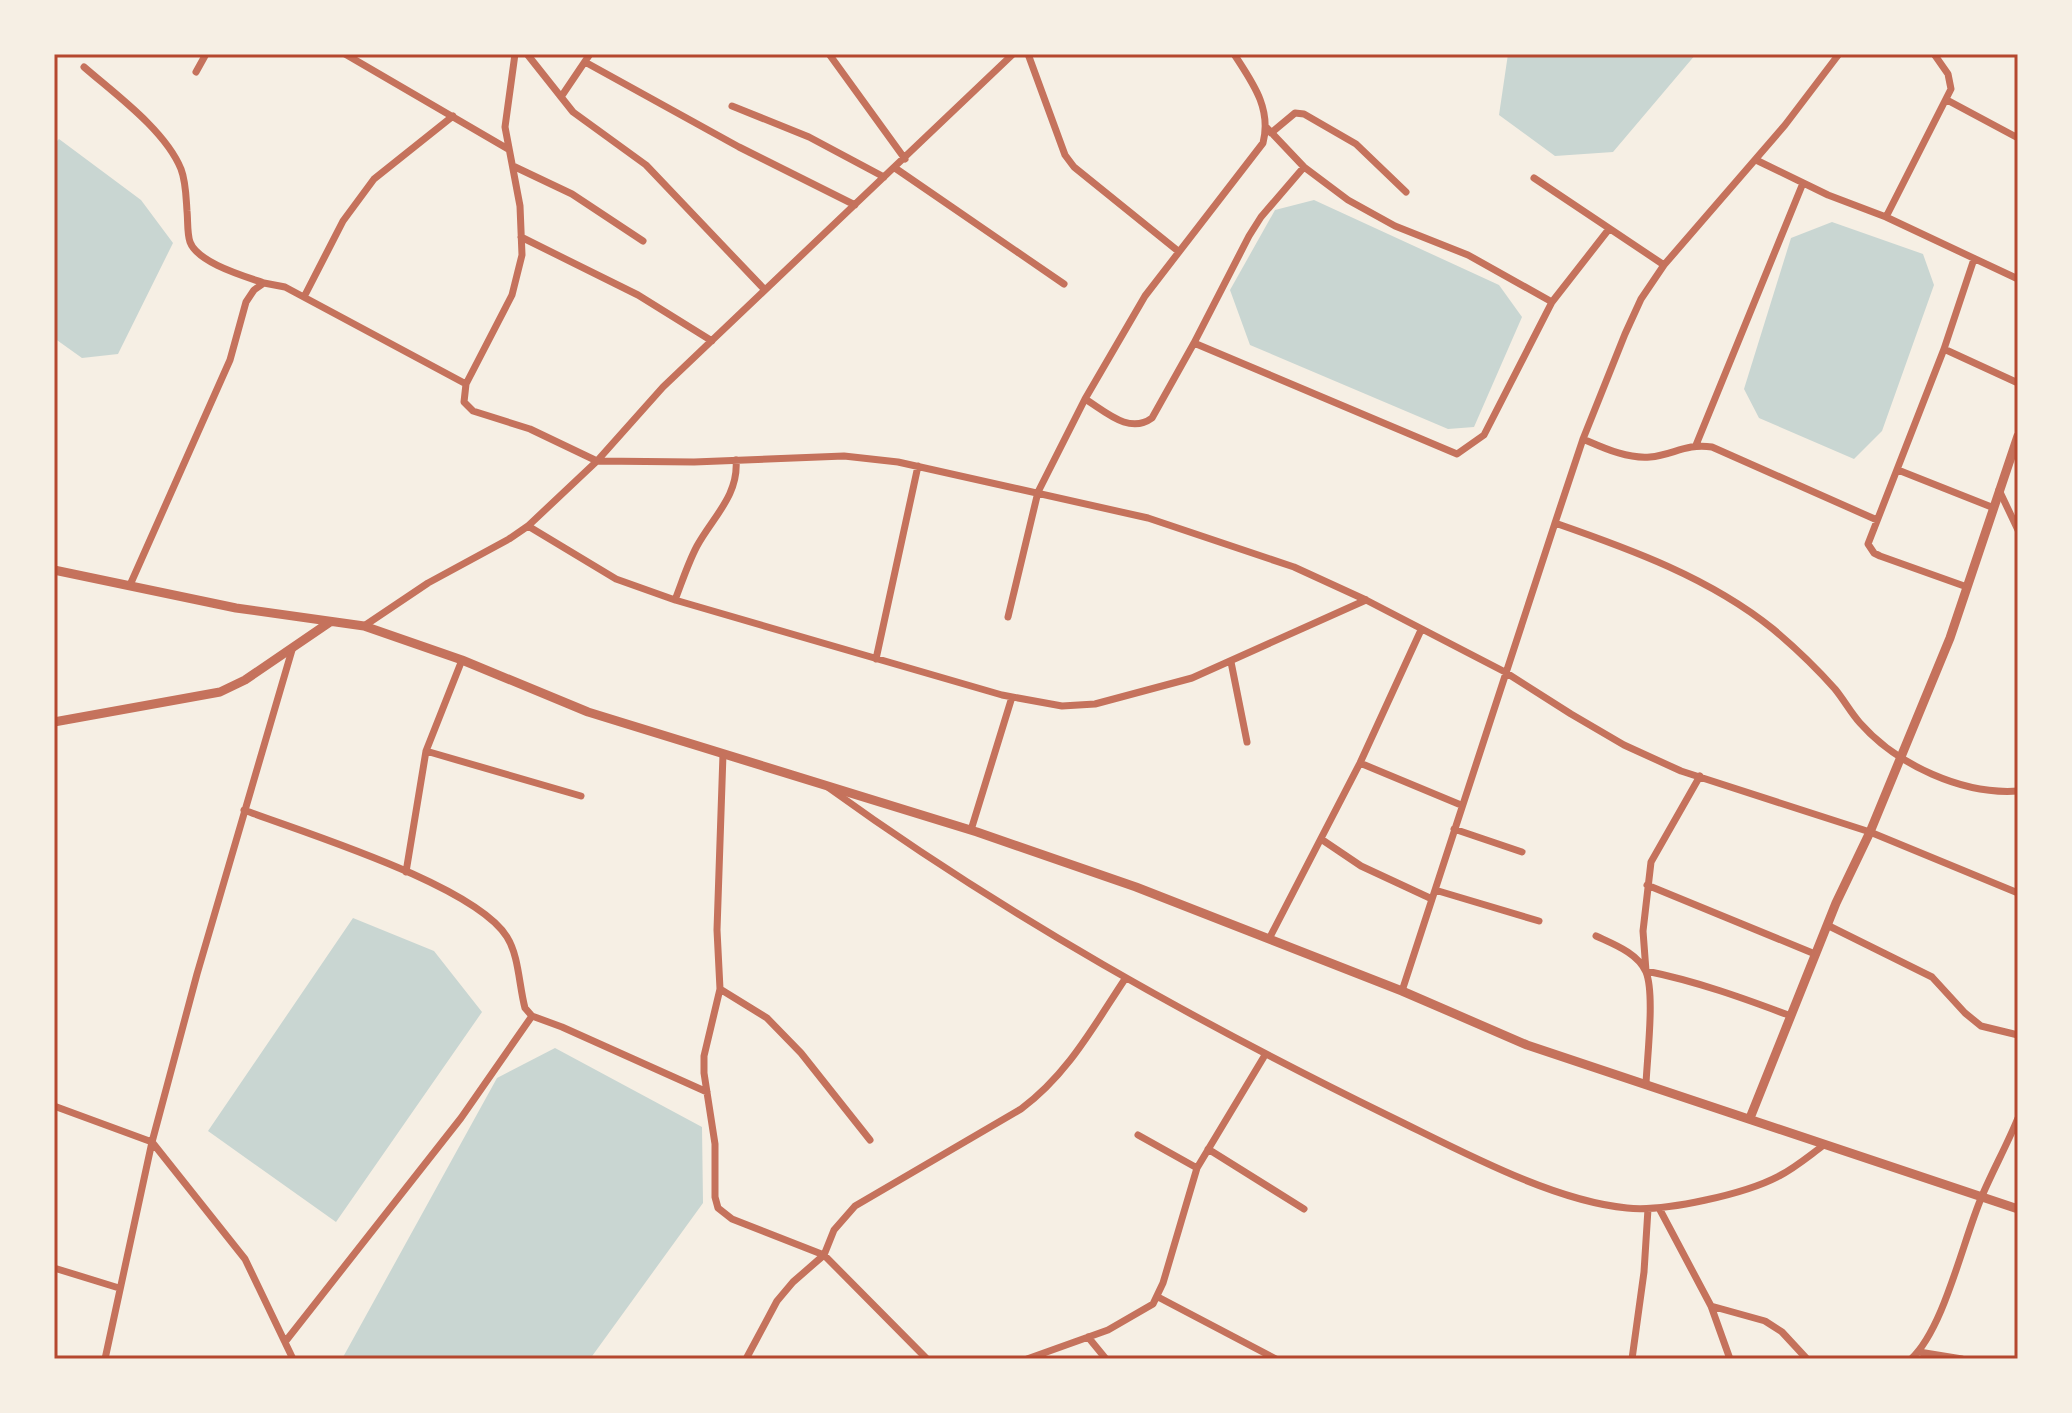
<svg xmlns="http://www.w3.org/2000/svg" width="2072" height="1413" font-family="Overpass,sans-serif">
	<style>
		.water { fill: #c9d6d2 }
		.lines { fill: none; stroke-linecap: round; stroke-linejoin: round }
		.minor { stroke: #c5725c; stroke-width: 7 }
		.tertiary { stroke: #c5725c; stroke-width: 9 }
		.neatline { fill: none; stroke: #b5482f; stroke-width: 3 }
	</style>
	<rect width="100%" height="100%" fill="#f6efe4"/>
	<!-- water -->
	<path class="water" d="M1508,54H1696L1613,152L1555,156L1499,115Z
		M59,139L141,200L173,243L118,354L82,358L54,338V144Z
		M1314,200L1499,285L1522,317L1474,427L1448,429L1250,345L1230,290L1275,210Z
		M1832,222L1923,254L1934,285L1882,431L1854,459L1759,418L1744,389L1791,238Z
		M353,918L434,951L482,1012L336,1222L208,1131Z
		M555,1048L702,1127L703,1203L590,1359H342L497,1078Z"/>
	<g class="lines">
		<!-- minor -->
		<path class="minor" d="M345,54L508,149
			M515,54L505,127L520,206L522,255L512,295L466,384L464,402L473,411L530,429L597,461L694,462L844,456L898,462L1148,518L1294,567L1366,600L1505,672L1571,714L1624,745L1681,771L1870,832L2018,893
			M527,54L573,112L646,165L765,290
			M829,54L905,159
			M1028,54L1065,155L1074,167L1178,251
			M585,62L739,147L855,205
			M84,67C115,94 165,130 181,169C186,182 186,197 187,211C188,221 187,233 190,242C198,263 244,276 264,283
			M196,72L206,54
			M561,97L590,54
			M1947,100L2018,138
			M732,106L809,137L884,177
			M1267,128L1304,167L1348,200L1395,226L1468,255L1552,302
			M1271,133L1295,113L1304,114L1356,144L1406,192
			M1756,160L1828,195L1886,217L2018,279
			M513,166L572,194L643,241
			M895,168L1064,284
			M1534,178L1664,265
			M1886,217L1951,89L1948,74L1934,54
			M521,237L638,295L712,341
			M304,297L343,221L374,179L453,116
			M1194,343L1249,236L1261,217L1304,167
			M1944,349L2018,383
			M1085,399C1105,411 1129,435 1152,418L1194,343L1457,454L1484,435L1552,302L1609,229
			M1583,439C1604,448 1627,459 1650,457C1673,455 1686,443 1712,447L1877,520
			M1696,445L1803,183
			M1898,470L1994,508
			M1999,490L2018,530
			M1555,523C1630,549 1710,578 1773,629C1792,645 1819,671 1835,689C1844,700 1851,713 1860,723C1897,765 1963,795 2018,791
			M528,526L616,579L675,600L1002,695L1062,706L1095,704L1192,678L1366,600
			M130,585L230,360L246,302L254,290L264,283L285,287L466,384
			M1967,587L1880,556L1874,553L1868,544L1944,349L1974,259
			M675,600C682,582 688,563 697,546C713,517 739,495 736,460
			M1008,617L1038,492L1085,399L1145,296L1263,143C1272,108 1252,82 1234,54
			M364,626L428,583L509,539L528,526L597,461L663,387L1013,54
			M876,659L918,466
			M1231,662L1247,742
			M426,751L581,796
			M723,754L717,930L720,989L704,1056V1073L715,1144V1197L718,1208L732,1219L824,1255L927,1359
			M1360,763L1461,805
			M1700,776L1651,862L1643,931L1646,971C1696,981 1743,998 1791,1016
			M829,788C1006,916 1195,1021 1391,1117C1459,1150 1552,1201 1627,1208C1665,1212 1745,1194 1779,1176C1795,1168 1810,1155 1824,1145
			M244,810C305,833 475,885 507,937C519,956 519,986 525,1008L532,1016L562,1027L707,1092
			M1454,829L1522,852
			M971,830L1012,697
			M1321,839L1361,866L1432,899
			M406,872L426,751L462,660
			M1647,885L1815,954
			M1435,890L1539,921
			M1827,925L1932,977L1965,1013L1981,1026L2018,1035
			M1596,936C1613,944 1638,953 1646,972C1655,994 1647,1058 1646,1084
			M1269,939L1360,763L1421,630
			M720,989L767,1018L801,1053L870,1140
			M1402,991L1555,523L1583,439L1625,334L1641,299L1664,265L1785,125L1839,54
			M54,1106L152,1142L245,1259L293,1359
			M1138,1135L1197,1168
			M1208,1149L1304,1209
			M1659,1208L1711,1306L1730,1359
			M54,1268L119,1288
			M1158,1297L1276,1359
			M1711,1306L1765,1321L1782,1332L1807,1359
			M1088,1337L1106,1359
			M285,1342L461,1118L532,1016
			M1919,1352L1962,1359
			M105,1359L152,1142L197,974L292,650
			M746,1359L777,1301L793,1282L824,1255L834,1230L855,1206L1021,1109C1068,1074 1093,1027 1125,979
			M1027,1359L1108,1330L1153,1304L1163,1283L1197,1168L1265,1055
			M1632,1359L1644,1272L1648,1209
			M1911,1359C1944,1329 1963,1240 1982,1196C1993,1170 2007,1145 2018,1118"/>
		<!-- tertiary -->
		<path class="tertiary" d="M54,570L236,608L364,626L462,660L588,712L977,832L1136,887L1402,991L1527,1045L2018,1209
			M54,722L220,692L245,680L330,622
			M1750,1118L1836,903L1870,832L1950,638L2018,436"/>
	</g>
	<!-- border -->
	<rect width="2072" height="1413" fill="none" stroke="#f6efe4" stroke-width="112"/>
	<rect x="56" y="56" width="1960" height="1301" class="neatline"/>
</svg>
